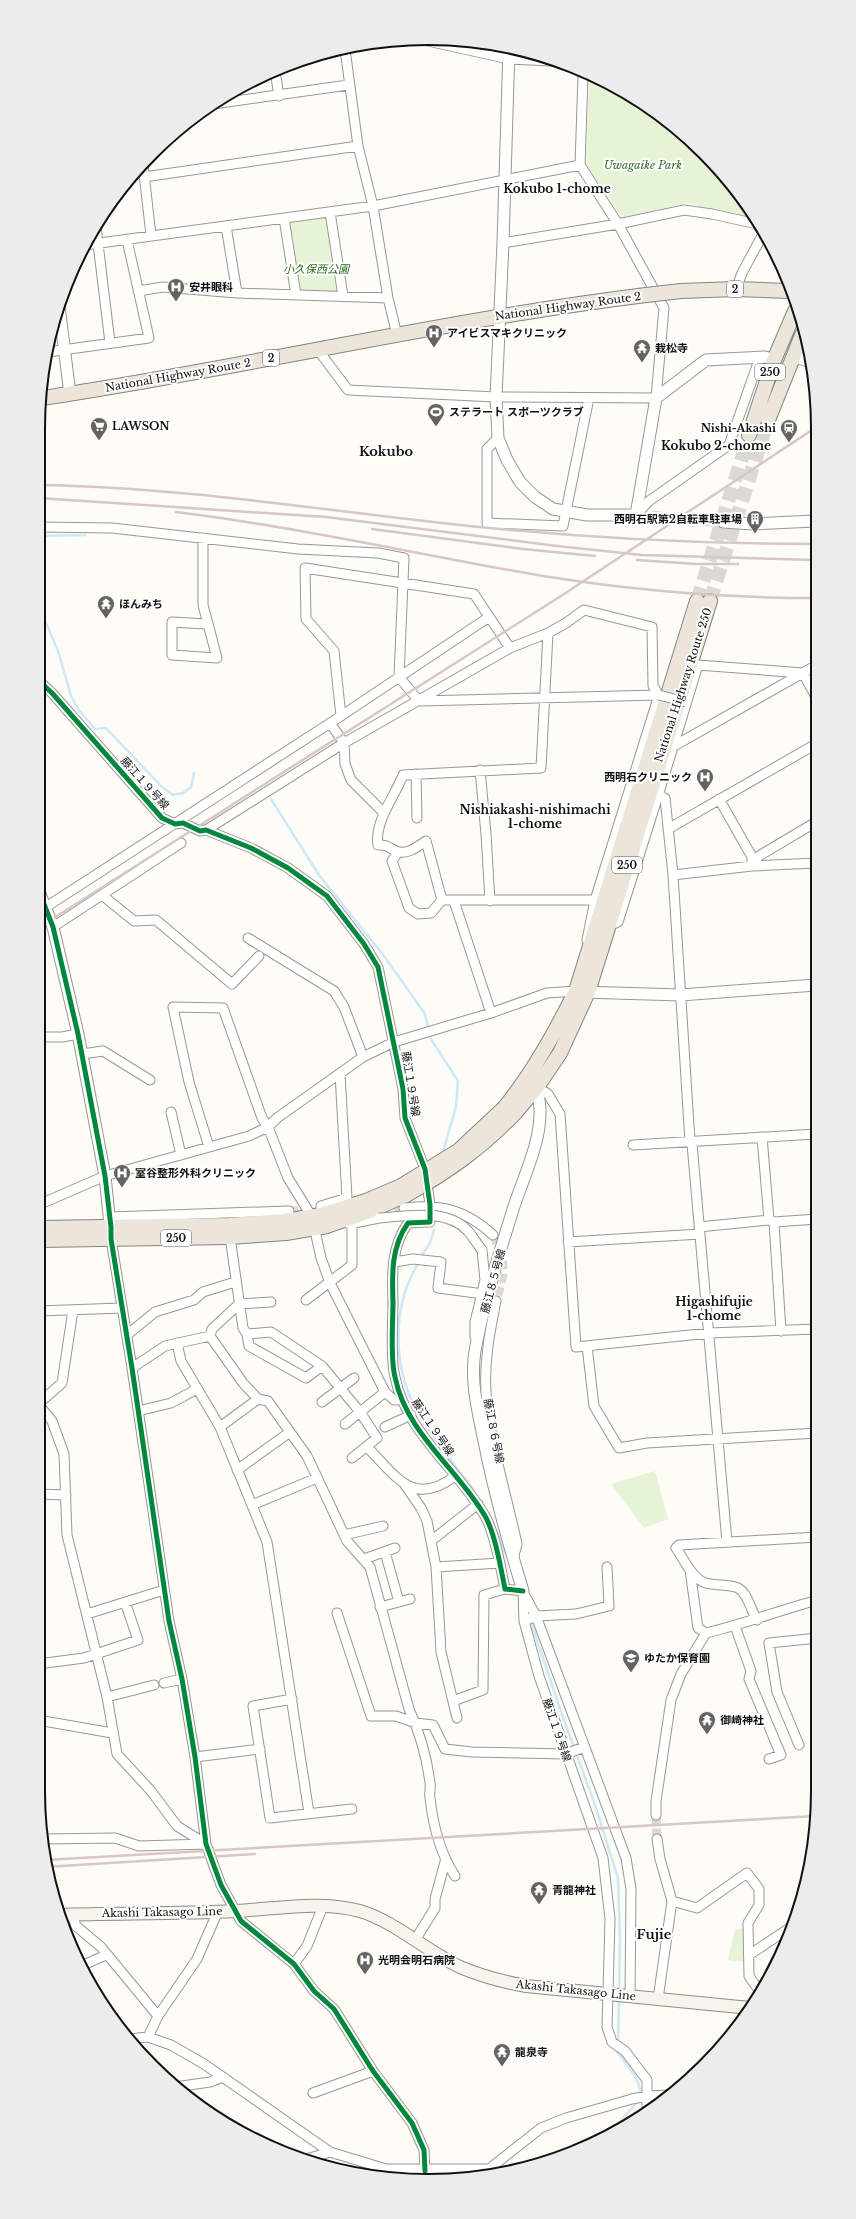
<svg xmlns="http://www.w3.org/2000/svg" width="856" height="2219" font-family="'Libre Baskerville','Noto Sans JP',serif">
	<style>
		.green { fill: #e7f3d7 }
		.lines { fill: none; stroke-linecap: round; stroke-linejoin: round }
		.stream { stroke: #cde8f7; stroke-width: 2.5 }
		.minor-tunnel { stroke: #dad9d4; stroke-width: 9; stroke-dasharray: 9 4.5; stroke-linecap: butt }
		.tertiary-tunnel { stroke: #dad9d4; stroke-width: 11; stroke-dasharray: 11 5.5; stroke-linecap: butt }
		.trunk-tunnel { stroke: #dad9d4; stroke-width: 14; stroke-dasharray: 14 7; stroke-linecap: butt }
		.minor-casing { stroke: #979795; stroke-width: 11 }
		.tertiary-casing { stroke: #979795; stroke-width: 13 }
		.secondary-casing { stroke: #8e8d8b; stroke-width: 14 }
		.trunk-casing { stroke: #858482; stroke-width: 16 }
		.minor { stroke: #fffffe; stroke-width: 9 }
		.tertiary { stroke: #fffffe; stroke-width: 11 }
		.secondary { stroke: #f6f4eb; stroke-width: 12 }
		.trunk { stroke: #ece5da; stroke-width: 14 }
		.rail { stroke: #d9c6c7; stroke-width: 2.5 }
		.minor-bridge-casing { stroke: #979795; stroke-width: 11; stroke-linecap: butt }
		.trunk-bridge-casing { stroke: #858482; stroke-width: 16; stroke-linecap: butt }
		.minor-bridge { stroke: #fffffe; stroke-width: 9 }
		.trunk-bridge { stroke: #ece5da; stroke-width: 14 }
		.cycleway-casing { stroke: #fff; stroke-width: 8 }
		.cycleway { stroke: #00873e; stroke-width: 5 }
		.labels { text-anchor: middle; stroke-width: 4; stroke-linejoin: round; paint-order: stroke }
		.shield { fill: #fff; stroke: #585858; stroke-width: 1 }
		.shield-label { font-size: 10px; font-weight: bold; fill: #111 }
		.park-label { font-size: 11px; font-style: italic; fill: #2f6b1f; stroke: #fff }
		.poi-label { font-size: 11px; font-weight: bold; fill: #111; stroke: #fff; text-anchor: start }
		.street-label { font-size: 11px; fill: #111; stroke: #fff }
		.neighbourhood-label { font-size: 12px; font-weight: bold; fill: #111; stroke: #fff }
		.quarter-label { font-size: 13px; font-weight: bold; fill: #111; stroke: #fff }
		.rim { fill: none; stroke: #111; stroke-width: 2 }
	</style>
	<rect width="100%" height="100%" fill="#fdfcf7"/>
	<!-- green -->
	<path class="green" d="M438,39H454L502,47L501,50L497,54Z
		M589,78L644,104L721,171L753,218L686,203L624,217L619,213L586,164Z
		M326,216L328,217L340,288L338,291H298L289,221Z
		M655,1471L668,1519L644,1528L611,1484Z
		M746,1928L744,1962L728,1960L735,1929Z"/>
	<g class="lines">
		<!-- stream -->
		<path class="stream" d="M38,536L85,535
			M38,613L48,627L59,654L71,696L78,709L95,729L106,728L161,786L173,795L183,793L191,787L194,773
			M271,799L319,875L384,956L425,1014L431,1039L458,1081L456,1107L442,1155
			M421,1257L430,1243L434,1230
			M419,1262C391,1307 392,1368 419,1415C435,1441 456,1466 474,1491
			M493,1523L507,1557
			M527,1610L560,1709L594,1802L618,1878L620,1939L619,1992
			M618,2042L619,1999
			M618,2049L617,2052C626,2064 642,2080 640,2096
			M609,2134L639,2100"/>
		<!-- minor-tunnel -->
		<path class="minor-tunnel" d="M380,1209L404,1208
			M289,1211L314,1210
			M493,1235C507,1264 505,1271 496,1301
			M656,1815L657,1839"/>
		<!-- tertiary-tunnel -->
		<path class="tertiary-tunnel" d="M636,515L723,522"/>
		<!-- trunk-tunnel -->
		<path class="trunk-tunnel" d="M697,601L749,435
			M710,601L768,420"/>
		<defs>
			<path id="minor" d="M423,40L509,59L551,61
				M345,49L358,146L373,206L388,298L397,335
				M275,71L279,96
				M213,104L348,85
				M143,165L151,235
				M144,177L358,146
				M330,212L343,296
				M284,218L296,295
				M226,226L237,293
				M96,227L110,343
				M503,243L618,224L684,210L712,214L757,224
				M85,245L373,206L580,165
				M736,289L742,273L763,234
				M138,291L163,287L237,293L388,298
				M318,350L348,390L496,397L656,398L664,308L618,224L580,165L583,76
				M48,352L149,338L127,240
				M498,438L487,449V523L563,526L589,398
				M636,515L649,501L729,445L760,357
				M38,527L112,528L298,549L378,553L404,558L399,677L419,701
				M203,538V605L217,658L172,655V622L206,624
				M803,673L815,695
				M38,680L52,693L162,818L175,824L183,823L200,831L206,830L251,848L288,868L327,896L364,944L378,967L403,1089L405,1118L425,1169L430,1205V1222L408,1223C391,1247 392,1274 393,1302C393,1322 390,1358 395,1377C406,1433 458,1469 485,1516C495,1533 501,1569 505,1589L523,1591
				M420,701L659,695
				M341,716L334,651L306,619L305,568L474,594L510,648
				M330,723L344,743L345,764L351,780L384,813
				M674,746L815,666
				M480,770L486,834L490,901
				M416,774L417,818
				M719,799L752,857V866
				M668,829L816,744
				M206,830L344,743L510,648L548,633L566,623L584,610L652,627L653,686L659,695
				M398,852L392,861L409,908L418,914L431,913L442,900
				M752,866L759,856L816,822
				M673,875L752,866L816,863
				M102,895L134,921L156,920L232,984L259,956
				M442,900L426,841C418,846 409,854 399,852C390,850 390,844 378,845C374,822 395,796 403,775L541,768L548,633
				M442,900H595
				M454,901L491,1013
				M46,907L341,716L489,617
				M609,926L618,922L658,796
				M53,927L181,843
				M248,938L334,991L344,1007L363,1057
				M587,940L595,900L659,695
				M38,1037H62L78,1034
				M82,1054L103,1051L150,1080
				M537,1087L548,1094L560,1114L576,1347L709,1333L817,1329
				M171,1112L181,1155
				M762,1137L769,1220
				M633,1145L816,1134
				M209,1147L189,1082L173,1007L223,1008L262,1118L268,1127L288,1178L312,1217L321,1258L330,1283L385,1392L394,1400H402
				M38,1205L105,1176L249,1136L268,1127L277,1118L363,1057L394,1042L491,1013L547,993L576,991
				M404,1208C441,1204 465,1209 493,1235
				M321,1215V1206L347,1198L340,1074
				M110,1217L289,1211
				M774,1222L781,1331
				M349,1224L379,1218
				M699,1227L769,1220L774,1222L817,1219
				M230,1237L243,1328L247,1334L271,1332L322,1366L360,1412L377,1438L352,1458
				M111,1239L132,1368L169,1621L182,1679L195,1757L206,1844L221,1885L241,1921L294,1964L314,1991L334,2009L373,2071L412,2123L424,2150L425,2171
				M568,1242L700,1234
				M394,1262L413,1259L441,1262L438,1288L476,1293
				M306,1300L352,1265V1223
				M496,1301C490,1331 484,1361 486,1392C489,1440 507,1496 517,1544L513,1559
				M73,1310L62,1383L38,1404L52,1421L64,1454L67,1535L107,1697L117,1754L151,1791L177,1826L206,1844
				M38,1311L122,1308
				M247,1334L249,1346L306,1378L322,1366
				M127,1335L155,1312L194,1300L203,1292L235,1282
				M210,1336L212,1329L239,1304L271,1302
				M475,1337V1322L485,1280L482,1250
				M177,1343L181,1361L220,1427L267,1542L309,1813
				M587,1346L594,1406L619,1448L647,1443L817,1433
				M132,1368L165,1346L210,1336L243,1383L258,1399L268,1401L307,1456L347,1541L370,1567L409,1709C419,1731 427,1758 430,1783C431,1788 429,1793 430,1798C433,1825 440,1853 455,1876
				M322,1402L354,1378
				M138,1411L171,1403L197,1389
				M345,1424L385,1392
				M220,1427L258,1399
				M385,1427L411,1415
				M367,1447C396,1476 413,1508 455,1476
				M237,1470L290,1432
				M405,1485L421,1508L427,1521L436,1567L441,1652L457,1718
				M38,1494L66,1495
				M252,1505L317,1478
				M344,1535L383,1526
				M431,1541L478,1504
				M727,1542L692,1144L690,1141L673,875L665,798L658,796L698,665L803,673
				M385,1552L399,1602
				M364,1559L395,1548
				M436,1567L500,1563
				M690,1570L698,1628L706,1633
				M523,1591L524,1621L539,1676L603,1858L610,1919L607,2027L612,2042L625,2051L647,2080V2113
				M524,1594L536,1616L626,1858L631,1889L630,1997
				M380,1607L410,1599
				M337,1613L371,1716H396L416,1723L433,1725L445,1749L472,1752L566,1754L584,1747
				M87,1614L164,1590
				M757,1620C751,1611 748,1593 738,1588C729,1584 716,1586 706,1583C692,1579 684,1559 676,1548L679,1545L817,1537
				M524,1621L536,1616L576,1614L609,1606L607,1567
				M735,1626L751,1671L749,1679L781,1755L769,1759
				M38,1664L84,1658L138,1640L125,1602
				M164,1683L182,1679
				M107,1697L154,1685
				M292,1699L253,1706L270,1818L352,1809
				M453,1701L483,1690L484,1595L505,1589
				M38,1720L112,1733
				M799,1745L777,1692L769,1643L818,1638
				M195,1757L260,1749
				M656,1815V1801L671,1700L681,1674L706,1633C744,1624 780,1610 818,1600
				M43,1839L115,1838L139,1846L206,1844
				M657,1839L660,1859L672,1901L658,1999
				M672,1901L697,1908L747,1873L759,1889V1905L748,1923L749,1976L760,1992
				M72,1914L76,1926L101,1947L158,2016
				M415,1940L435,1908V1899L445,1862
				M749,1955L791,1927
				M294,1964L307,1946L323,1906
				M81,1966L106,1955
				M148,2037L158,2016L197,1959L218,1911
				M129,2039L148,2037L171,2045L204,2064L330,2152L386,2169H489L541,2128L566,2118L632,2099L647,2096L670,2095
				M175,2087L210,2082L223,2077
				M313,2093L373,2071
				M303,2160L330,2152"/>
			<path id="tertiary" d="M509,48L503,243L496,397L498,438L507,460L520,482L535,497L553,509L587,515H636L656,398L706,360L765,357L774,360
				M59,306L70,394
				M794,356L810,362
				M723,522L753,524L815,521
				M38,889L53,927L78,1034L105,1176L111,1235
				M581,992L681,995L816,985
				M523,1591C508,1542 494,1492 484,1441C478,1412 470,1381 475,1351C483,1306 497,1260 511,1216C520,1184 541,1145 540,1111C540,1103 538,1095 537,1087L532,1084"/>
			<path id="secondary" d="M58,1915C118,1913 177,1914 236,1911C276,1909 321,1900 360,1911C396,1922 426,1951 460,1967C481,1976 504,1982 526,1986L750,2008"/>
			<path id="trunk" d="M681,291L736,289L789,291
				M42,398C244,368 443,320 646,295
				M768,420L802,335
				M749,435L774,360L795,311
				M505,1107C534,1071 555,1032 576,991L697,601
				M515,1113L537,1087L560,1053L588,992L710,601
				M38,1228L229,1225L285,1221L321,1215L366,1201L401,1186
				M38,1240L230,1237L286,1233L327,1226L367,1212L406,1195"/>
		</defs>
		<!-- minor casing -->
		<use href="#minor" class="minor-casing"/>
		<!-- tertiary casing -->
		<use href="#tertiary" class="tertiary-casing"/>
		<!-- secondary casing -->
		<use href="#secondary" class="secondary-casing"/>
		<!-- trunk casing -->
		<use href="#trunk" class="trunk-casing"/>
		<!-- minor -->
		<use href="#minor" class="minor"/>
		<!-- tertiary -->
		<use href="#tertiary" class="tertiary"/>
		<!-- secondary -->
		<use href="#secondary" class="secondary"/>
		<!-- trunk -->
		<use href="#trunk" class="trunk"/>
		<!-- rail -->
		<path class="rail" d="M38,485C186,487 332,512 479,527C590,538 703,544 815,544
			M38,498L326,517L557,546L642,555L815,560
			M176,512C298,527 417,554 537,575C629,590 722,598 815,598
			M372,529L523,549L595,556
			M637,560L696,564H738
			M38,928L561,596L815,428
			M45,1860L815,1816
			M45,1867L255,1854"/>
		<defs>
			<path id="minor-bridge" d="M659,695L686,702
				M379,1218C407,1216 447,1208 468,1231C473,1237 477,1244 482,1250"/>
			<path id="trunk-bridge" d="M646,295L681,291
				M401,1186L458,1151L505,1107
				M406,1195C448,1172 481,1148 515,1113"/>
		</defs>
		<!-- minor-bridge casing -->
		<use href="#minor-bridge" class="minor-bridge-casing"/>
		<!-- trunk-bridge casing -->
		<use href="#trunk-bridge" class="trunk-bridge-casing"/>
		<!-- minor-bridge -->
		<use href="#minor-bridge" class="minor-bridge"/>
		<!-- trunk-bridge -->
		<use href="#trunk-bridge" class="trunk-bridge"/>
		<defs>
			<path id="cycleway" d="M38,680L52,693L162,818L175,824L183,823L200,831L206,830L251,848L288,868L327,896L364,944L378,967L403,1089L405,1118L425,1169L430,1205V1222L408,1223C391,1247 392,1274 393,1302C393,1322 390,1358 395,1377C406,1433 458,1469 485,1516C495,1533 501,1569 505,1589L523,1591
				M38,889L53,927L78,1034L105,1176L111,1227V1239L132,1368L169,1621L182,1679L195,1757L206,1844L221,1885L241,1921L294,1964L314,1991L334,2009L373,2071L412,2123L424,2150L425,2171"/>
		</defs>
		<!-- cycleway casing -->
		<use href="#cycleway" class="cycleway-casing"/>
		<!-- cycleway -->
		<use href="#cycleway" class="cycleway"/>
	</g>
	<!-- icons -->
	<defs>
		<symbol id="hospital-pin" viewBox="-11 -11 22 30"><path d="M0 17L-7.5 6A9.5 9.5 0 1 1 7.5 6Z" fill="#646362" stroke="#fff"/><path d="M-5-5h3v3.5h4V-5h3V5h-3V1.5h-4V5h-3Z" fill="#fff"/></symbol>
		<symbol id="temple-pin" viewBox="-11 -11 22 30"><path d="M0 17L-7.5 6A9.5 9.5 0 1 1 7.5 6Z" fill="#646362" stroke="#fff"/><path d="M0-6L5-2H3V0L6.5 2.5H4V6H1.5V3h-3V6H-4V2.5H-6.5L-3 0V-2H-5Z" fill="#fff"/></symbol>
		<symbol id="stadium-pin" viewBox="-11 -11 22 30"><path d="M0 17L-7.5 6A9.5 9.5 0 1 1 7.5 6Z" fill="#646362" stroke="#fff"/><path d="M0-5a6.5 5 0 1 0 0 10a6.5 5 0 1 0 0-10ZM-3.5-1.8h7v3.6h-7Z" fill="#fff"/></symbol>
		<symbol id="supermarket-pin" viewBox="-11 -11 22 30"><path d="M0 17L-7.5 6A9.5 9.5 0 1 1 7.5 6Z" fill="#646362" stroke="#fff"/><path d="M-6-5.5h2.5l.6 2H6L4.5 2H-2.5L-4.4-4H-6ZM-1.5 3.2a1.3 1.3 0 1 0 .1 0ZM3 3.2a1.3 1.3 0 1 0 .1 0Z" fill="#fff"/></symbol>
		<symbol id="station-pin" viewBox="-11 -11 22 30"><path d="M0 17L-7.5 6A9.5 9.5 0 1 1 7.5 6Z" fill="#646362" stroke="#fff"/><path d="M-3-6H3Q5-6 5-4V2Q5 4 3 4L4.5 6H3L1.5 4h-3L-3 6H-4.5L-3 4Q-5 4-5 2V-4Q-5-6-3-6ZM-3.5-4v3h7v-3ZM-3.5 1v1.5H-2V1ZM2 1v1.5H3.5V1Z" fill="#fff"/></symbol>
		<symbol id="building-pin" viewBox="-11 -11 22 30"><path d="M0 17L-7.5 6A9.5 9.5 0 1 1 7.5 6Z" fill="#646362" stroke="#fff"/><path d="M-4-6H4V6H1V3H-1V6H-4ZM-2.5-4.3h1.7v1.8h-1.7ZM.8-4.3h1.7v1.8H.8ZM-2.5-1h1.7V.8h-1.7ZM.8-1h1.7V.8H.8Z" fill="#fff"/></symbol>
		<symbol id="school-pin" viewBox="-11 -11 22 30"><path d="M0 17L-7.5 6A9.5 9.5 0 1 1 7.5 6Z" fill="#646362" stroke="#fff"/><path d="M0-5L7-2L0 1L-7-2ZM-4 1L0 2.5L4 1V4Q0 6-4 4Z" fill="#fff"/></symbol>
	</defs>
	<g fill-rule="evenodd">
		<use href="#hospital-pin" x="166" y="277" width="20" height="27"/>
		<use href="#hospital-pin" x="424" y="323" width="20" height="27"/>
		<use href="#temple-pin" x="632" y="338" width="20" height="27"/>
		<use href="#stadium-pin" x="426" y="402" width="20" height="27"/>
		<use href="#supermarket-pin" x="89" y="416" width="20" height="27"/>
		<use href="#station-pin" x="779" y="418" width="20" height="27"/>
		<use href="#building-pin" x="745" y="509" width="20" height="27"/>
		<use href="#temple-pin" x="96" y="594" width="20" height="27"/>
		<use href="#hospital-pin" x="695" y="767" width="20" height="27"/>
		<use href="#hospital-pin" x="112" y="1163" width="20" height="27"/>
		<use href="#school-pin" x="621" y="1648" width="20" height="27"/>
		<use href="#temple-pin" x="697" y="1710" width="20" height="27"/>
		<use href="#temple-pin" x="529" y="1880" width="20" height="27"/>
		<use href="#hospital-pin" x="355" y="1950" width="20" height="27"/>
		<use href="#temple-pin" x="492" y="2042" width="20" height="27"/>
	</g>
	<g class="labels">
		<!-- shield labels -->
		<g class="shield">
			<rect x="727" y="281" width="16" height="16" rx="3"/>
			<rect x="263" y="350" width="16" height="16" rx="3"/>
			<rect x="755" y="364" width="30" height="16" rx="3"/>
			<rect x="612" y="857" width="30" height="16" rx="3"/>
			<rect x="161" y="1230" width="30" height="16" rx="3"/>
		</g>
		<g class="shield-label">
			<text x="735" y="293">2</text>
			<text x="271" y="362">2</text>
			<text x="770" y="376">250</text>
			<text x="627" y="869">250</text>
			<text x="176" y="1242">250</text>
		</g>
		<!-- park labels -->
		<g class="park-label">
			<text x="643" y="169">Uwagaike Park</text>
			<text x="316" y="273">小久保西公園</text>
		</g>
		<!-- poi labels -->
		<g class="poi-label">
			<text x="189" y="291">安井眼科</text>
			<text x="447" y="337">アイビスマキクリニック</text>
			<text x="655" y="352">栽松寺</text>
			<text x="449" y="416">ステラート スポーツクラブ</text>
			<text x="112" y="430">LAWSON</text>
			<text x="776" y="432" text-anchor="end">Nishi-Akashi</text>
			<text x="742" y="523" text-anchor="end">西明石駅第2自転車駐車場</text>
			<text x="119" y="608">ほんみち</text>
			<text x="692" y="781" text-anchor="end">西明石クリニック</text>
			<text x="135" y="1177">室谷整形外科クリニック</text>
			<text x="644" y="1662">ゆたか保育園</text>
			<text x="720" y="1724">御崎神社</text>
			<text x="552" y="1894">青龍神社</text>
			<text x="378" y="1964">光明会明石病院</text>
			<text x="515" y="2056">龍泉寺</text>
		</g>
		<!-- street labels -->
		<g class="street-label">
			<text transform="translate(568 306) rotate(-8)" y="4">National Highway Route 2</text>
			<text transform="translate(178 375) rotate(-10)" y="4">National Highway Route 2</text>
			<text transform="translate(683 685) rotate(-72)" y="4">National Highway Route 250</text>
			<text transform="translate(145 783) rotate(48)" y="4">藤江１９号線</text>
			<text transform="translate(411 1084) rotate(81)" y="4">藤江１９号線</text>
			<text transform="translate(493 1281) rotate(-75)" y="4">藤江８５号線</text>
			<text transform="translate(433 1427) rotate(56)" y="4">藤江１９号線</text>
			<text transform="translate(494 1431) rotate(79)" y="4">藤江８６号線</text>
			<text transform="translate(557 1730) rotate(71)" y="4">藤江１９号線</text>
			<text transform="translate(162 1912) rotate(-1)" y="4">Akashi Takasago Line</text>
			<text transform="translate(576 1990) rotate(6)" y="4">Akashi Takasago Line</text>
		</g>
		<!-- neighbourhood labels -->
		<g class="neighbourhood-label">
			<text x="557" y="193">Kokubo 1-chome</text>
			<text x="716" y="450">Kokubo 2-chome</text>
			<text x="535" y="814">Nishiakashi-nishimachi<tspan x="535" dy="14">1-chome</tspan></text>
			<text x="714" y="1306">Higashifujie<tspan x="714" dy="14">1-chome</tspan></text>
		</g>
		<!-- quarter labels -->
		<g class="quarter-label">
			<text x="386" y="456">Kokubo</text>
			<text x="654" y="1939">Fujie</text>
		</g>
	</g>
	<!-- crop -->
	<path d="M0 0H856V2219H0ZM428 45H428A383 383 0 0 1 811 428V1791A383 383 0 0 1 428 2174H428A383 383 0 0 1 45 1791V428A383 383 0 0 1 428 45Z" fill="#ececec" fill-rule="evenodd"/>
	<path class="rim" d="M428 45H428A383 383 0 0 1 811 428V1791A383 383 0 0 1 428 2174H428A383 383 0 0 1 45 1791V428A383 383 0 0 1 428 45Z"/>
</svg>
